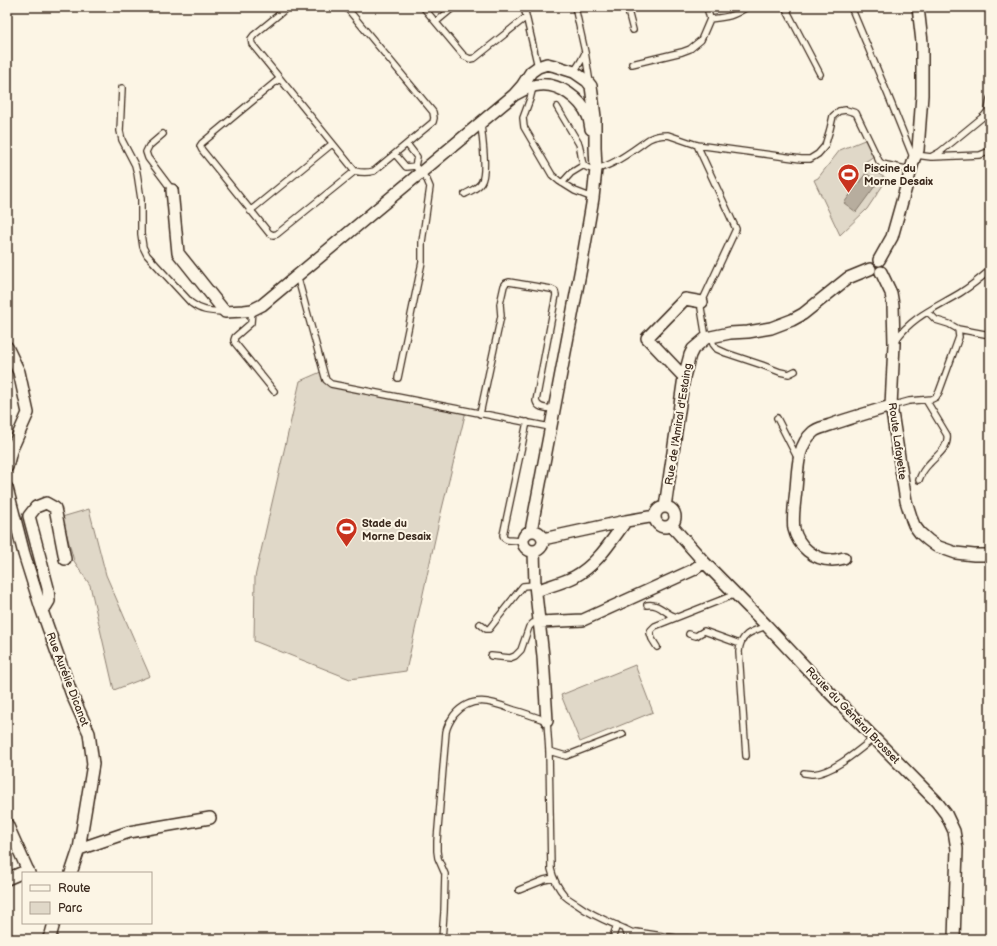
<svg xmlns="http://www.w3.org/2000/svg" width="997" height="946" font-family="'Balsamiq Sans',sans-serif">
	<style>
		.green { fill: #e0d8c8; stroke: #8e8173 }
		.water { fill: #b7ad9e; stroke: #85796b }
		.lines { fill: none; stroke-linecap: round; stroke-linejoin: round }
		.lane-casing { stroke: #3b2a1e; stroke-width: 8 }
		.street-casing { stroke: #3b2a1e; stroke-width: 14 }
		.lane { stroke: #fcf5e5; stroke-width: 5.5 }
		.street { stroke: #fcf5e5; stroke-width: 11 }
		.labels { text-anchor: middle; stroke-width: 4; stroke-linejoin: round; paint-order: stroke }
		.poi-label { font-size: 11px; font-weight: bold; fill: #3b2a1e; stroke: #fcf5e5; text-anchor: start }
		.street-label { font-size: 11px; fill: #3b2a1e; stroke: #fcf5e5 }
	</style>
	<rect width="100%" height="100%" fill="#fcf5e5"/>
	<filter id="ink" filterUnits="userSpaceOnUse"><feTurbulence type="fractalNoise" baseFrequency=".025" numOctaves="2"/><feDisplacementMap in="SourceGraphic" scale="8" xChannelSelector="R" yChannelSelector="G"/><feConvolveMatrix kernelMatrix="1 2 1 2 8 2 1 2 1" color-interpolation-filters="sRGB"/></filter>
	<g filter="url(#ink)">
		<!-- green -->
		<path class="green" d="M867,139L874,156L862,164L887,179L867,209L840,235L814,180L818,178L840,150Z
			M323,371L328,382L466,411L439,521L406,671L350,679L254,641L255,577L300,381Z
			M89,509L106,575L150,676L114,690L90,585L74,561L62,517Z
			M635,665L653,712L580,742L561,695Z"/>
		<!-- water -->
		<path class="water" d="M866,173L878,182L856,212L844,203Z"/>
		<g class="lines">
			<defs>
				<path id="lane" d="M288,7L254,35L251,39L252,44L355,171C362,173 367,173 374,171L433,122L434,118L433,112L346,7
					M423,7L464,56L470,59L475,58L525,18
					M524,7L538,67
					M575,7L585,52L590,83
					M627,7L633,30
					M785,7L820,74
					M851,7L888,95L913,157
					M710,19C727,17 732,17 747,7
					M436,22L454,7
					M632,64L682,52L690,49L701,40L710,19L707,7
					M574,72L581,61L585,53
					M279,79L202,143L200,146L202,150L269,233L273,235L277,234L355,171
					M533,87L530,99L523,118L524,127L552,175L559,181L575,191L593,198
					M122,88L120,131L122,140L135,165L137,173L141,199V234L143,247L147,255L191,303C203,312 211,311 225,312
					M557,107L579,144C581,150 581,162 584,165C597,180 637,147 649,139C655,136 661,135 668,135L697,145L801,159H810L818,154L825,146L830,129L833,116L839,111L846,110L856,113L879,161L882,164L911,170
					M163,134L149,146L146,152L148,158L172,190
					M407,144L417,157L415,166
					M697,145L736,229L702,302L701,308L706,338
					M395,154L406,167L415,166
					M916,155L931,157L940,152L984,116L988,111L990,99
					M933,157L980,155L990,151
					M562,183L571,173L584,165
					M465,194C470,191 477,189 481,183C488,173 482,137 481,124
					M250,211L332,144
					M297,275L325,377L326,380L331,384L550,427
					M252,310L251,323L235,337L234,340L235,343L274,391
					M958,329L990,335
					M712,337L713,344L717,349L726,353L762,365L780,372L789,374L795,371
					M896,340C911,317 937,307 960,293C971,286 981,278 990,270
					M398,378L422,262V242L430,187L427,180L415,166
					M891,406L909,401L932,399L936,397L939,392L946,373L959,337L958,329L949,324L936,320L928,312
					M480,414L501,316L500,304L504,286L506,283L509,282L551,289L555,291L556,295L536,401C538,409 547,408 554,409
					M777,418L798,459
					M919,480C921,474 924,469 929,464C937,455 949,448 947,435L926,400
					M522,541L507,540L504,538L503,535L527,422
					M647,605C661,603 665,615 677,617
					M480,624L486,629H489L523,586L535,585
					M689,634L696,636L704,631L740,644
					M657,647L652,639L650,633L651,630L655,626L736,594
					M491,656L510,658L515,656L521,650L529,627L533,623L540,622
					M549,751L566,756L623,734
					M746,756L739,652C740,634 752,631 767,626
					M804,773C807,773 810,774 813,774C833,773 859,750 874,738
					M519,890L544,880L554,878
					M625,929L629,939
					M636,932L676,938H687L695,939
					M442,939L444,912L445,874L438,858L437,851V841L446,732C447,726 450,721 454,715C472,694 492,702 514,710C525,713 536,717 547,721L549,751L551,869C553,878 559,889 565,896C569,900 574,902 578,905C598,920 623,926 644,939
					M612,939L617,925"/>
				<path id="street" d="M516,94C523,90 532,85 540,85C559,83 581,99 588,116C590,120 590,125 591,129
					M172,190L178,253L225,312L244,311L252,310L262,305L514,95L522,86L531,72L538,67L547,64L555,66L574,72L587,81L591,86L595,117V147L596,169L593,198L581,268L531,531
					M879,260L892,237L914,159L918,150L922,95V42L918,7
					M881,272L891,293L893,305L894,344L891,406L906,501L912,520L914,525L920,533L928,540L936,546L956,553L974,555H990
					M7,347L19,372L28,413L11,451L7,467
					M684,377L647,338L685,299L702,302
					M7,488L24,554L41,608L72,695L89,733L93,764L79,849L71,873
					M665,507L684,377L690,355L693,349L706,338L730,333L748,332L771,328L792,320L803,314L848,278L870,269
					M655 517a10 10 0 1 1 20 0a10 10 0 1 1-20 0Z
					M671,525L704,562L767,626L825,688L936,801L946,814L954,831L957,849L954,939
					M523 541a10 10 0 1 1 20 0a10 10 0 1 1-20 0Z
					M543,539L626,521L655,516
					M534,551L535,585L543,656L547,721
					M844,558C840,559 836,560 832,560C814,560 798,546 794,529C792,517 795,501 796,489C798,469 797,446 813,432C817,428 825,427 830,425C850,418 871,412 891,406
					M536,591C549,586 562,583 574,577C597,565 611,541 626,521
					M41,608L46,606L49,601L48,588L29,516L36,507L46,503L55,508L65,559
					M540,622L583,620L693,570L704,562
					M7,824L29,873
					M79,849L129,832L210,818
					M7,879L28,870
					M48,939L51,934L54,923"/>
			</defs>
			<!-- lane casing -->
			<use href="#lane" class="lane-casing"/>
			<!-- street casing -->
			<use href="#street" class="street-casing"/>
			<!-- lane -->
			<use href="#lane" class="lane"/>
			<!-- street -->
			<use href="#street" class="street"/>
		</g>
	</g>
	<!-- icons -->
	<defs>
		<symbol id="stadium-pin" viewBox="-11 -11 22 30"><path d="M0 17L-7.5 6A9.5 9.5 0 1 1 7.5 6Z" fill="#c8321e" stroke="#fcf5e5"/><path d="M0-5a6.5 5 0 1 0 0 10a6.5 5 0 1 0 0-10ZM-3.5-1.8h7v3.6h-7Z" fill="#fff"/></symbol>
	</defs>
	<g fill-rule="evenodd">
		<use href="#stadium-pin" x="836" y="162" width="25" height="34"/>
		<use href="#stadium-pin" x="334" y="516" width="25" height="34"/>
	</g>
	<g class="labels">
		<!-- poi labels -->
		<g class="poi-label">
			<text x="864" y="172">Piscine du<tspan x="864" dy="13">Morne Desaix</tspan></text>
			<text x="362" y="527">Stade du<tspan x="362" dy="13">Morne Desaix</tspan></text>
		</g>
		<!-- street labels -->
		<g class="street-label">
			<text transform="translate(678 424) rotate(-81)" y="4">Rue de l'Amiral d'Estaing</text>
			<text transform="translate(898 441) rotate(82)" y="4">Route Lafayette</text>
			<text transform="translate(68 679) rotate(69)" y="4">Rue Aurélie Dicanot</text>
			<text transform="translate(853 715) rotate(46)" y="4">Route du Général Brosset</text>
		</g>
	</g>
	<!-- margin -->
	<rect width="997" height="946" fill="none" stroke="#fcf5e5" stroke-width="24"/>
	<rect x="12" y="12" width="973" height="922" fill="none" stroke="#3b2a1e" stroke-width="1.5" filter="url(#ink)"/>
	<!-- legend -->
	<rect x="22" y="872" width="130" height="52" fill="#fcf5e5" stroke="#afa495"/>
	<rect x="30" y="885" width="20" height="6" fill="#fcf5e5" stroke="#afa495"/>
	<text x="58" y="892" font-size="12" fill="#3b2a1e">Route</text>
	<rect x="30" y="902" width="20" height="12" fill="#e0d8c8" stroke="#afa495"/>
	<text x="58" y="912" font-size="12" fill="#3b2a1e">Parc</text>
</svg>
